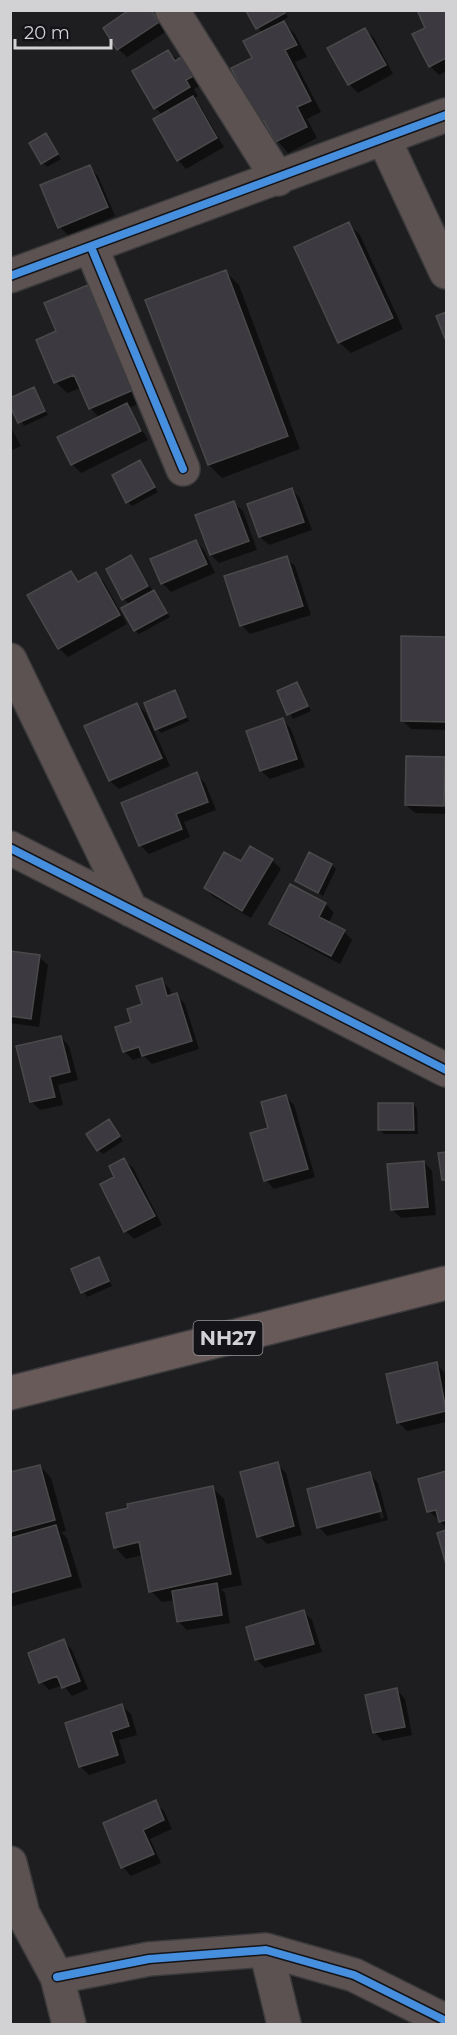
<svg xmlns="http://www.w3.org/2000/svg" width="457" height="2035" font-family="Montserrat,sans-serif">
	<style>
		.shadow { fill: #0007; fill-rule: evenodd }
		.building { fill: #3c3a40; stroke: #49494a; stroke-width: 1.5 }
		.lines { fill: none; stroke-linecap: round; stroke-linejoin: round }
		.street-casing { stroke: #3b3a3c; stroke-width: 36 }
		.highway-casing { stroke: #3b3a3c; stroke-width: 36 }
		.street { stroke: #5c5251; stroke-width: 33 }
		.highway { stroke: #695a5a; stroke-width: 33 }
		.cycleway-casing { stroke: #141317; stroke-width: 11 }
		.cycleway { stroke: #468fdf; stroke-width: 8 }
		.labels { text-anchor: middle; stroke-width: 4.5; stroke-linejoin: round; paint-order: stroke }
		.shield { fill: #141317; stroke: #99989b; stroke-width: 1.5 }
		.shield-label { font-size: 20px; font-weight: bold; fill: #d2d1d4 }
	</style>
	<rect width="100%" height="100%" fill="#1e1d1f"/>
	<!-- shadow -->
	<path class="shadow" d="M132,10H153L167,31L127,57L118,49Z
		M248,10H284L288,17L282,21L295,34L307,57L295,62L321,112L307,119L317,138L288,153L261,122L254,58L262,33Z
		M419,10H446V71L439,75L430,66L427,28Z
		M365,30L374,38L393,74L358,93L349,84Z
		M168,52L207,82L194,89L198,96L193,99L201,107L224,147L186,169L178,160L163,115L155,108Z
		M46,135L61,159L47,167L43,163Z
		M89,167L98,176L115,216L68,235L60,227Z
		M348,224L360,235L403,329L351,353L339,342Z
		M226,272L239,285L300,449L222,478L209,465Z
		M87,287L99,298L150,399L129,408L148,440L81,473L72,464L100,418L90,408L81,388L67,393L56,382L58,332Z
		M34,389L48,415L24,426L13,408L10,409V391L13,398Z
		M10,426L21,446L10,451Z
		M140,462L158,492L132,506L128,502Z
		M292,490L300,498L312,530L269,545L260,537Z
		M234,503L243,511L257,550L219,563L211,555Z
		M196,541L204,550L215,573L171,592L162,583Z
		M131,557L170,617L139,634L135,630L130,605L124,599Z
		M286,558L295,566L311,615L250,634L242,626L226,577Z
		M71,573L80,582L95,574L104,582L127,624L68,657L59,648Z
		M403,638H446V730L411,729L402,720Z
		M297,684L311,711L293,719L279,692Z
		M174,692L189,721L161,733L157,729Z
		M137,704L146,713L170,766L119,789L110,781L86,727Z
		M283,720L291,729L305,767L270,779L261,771Z
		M445,759L446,814L415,813L406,805Z
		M196,774L205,783L216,810L184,822L190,837L149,854L140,845Z
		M272,860L281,869L251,918L214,897L205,888L241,863Z
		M332,865L336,869L323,896L297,881Z
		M291,886L326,904L334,913L328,924L344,932L352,940L340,964L280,932L271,924Z
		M10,952L39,957L48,965L39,1027L10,1023Z
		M161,980L170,989L172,996L176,995L185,1004L199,1049L152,1064L144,1056L133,1060L124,1051L144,1005Z
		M61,1037L69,1046L78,1080L58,1085L63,1105L40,1110L32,1102Z
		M286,1097L294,1105L315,1177L274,1189L266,1180L270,1129Z
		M413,1104L417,1109L418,1134H384L380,1130Z
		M113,1125L123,1141L103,1154L98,1150Z
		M124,1160L133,1168L162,1225L134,1239L125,1231L116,1178Z
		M424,1162L432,1171L436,1215L401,1218L393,1210Z
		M98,1259L112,1286L87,1297L73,1270Z
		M436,1364L445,1373L446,1379V1422L407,1431L398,1422Z
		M277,1464L286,1473L302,1535L267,1544L259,1536Z
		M40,1466L51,1478L66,1531L61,1532L67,1538L82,1587L10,1607V1474Z
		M446,1473V1527L429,1511L420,1480Z
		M370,1474L378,1483L388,1520L327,1536L319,1527ZM371,1482H374L384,1518L381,1519Z
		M212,1487L224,1499L242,1585L221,1589L225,1593L230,1623L187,1630L179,1622L175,1600L162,1602L151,1591L143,1555L126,1559L115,1547Z
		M304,1612L312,1620L322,1652L265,1668L257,1660L248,1628Z
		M64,1641L72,1650L88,1689L72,1696L63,1685L49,1690L41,1682Z
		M397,1690L405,1699L412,1735L383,1741L374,1732Z
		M122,1706L131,1714L137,1735L119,1740L126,1763L89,1775L81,1767L67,1724Z
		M155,1802L164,1811L172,1829L150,1839L161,1863L131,1876L123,1867Z"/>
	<!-- building -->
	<path class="building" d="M129,10H151L159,22L117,50L103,28Z
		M283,10L285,13L256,29L246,11Z
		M417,10H446V58L429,67L412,34L425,28Z
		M284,21L297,45L285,50L311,101L297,107L307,127L275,142L264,121L259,123L231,68L252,58L243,41Z
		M365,28L386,65L348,85L327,48Z
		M168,50L175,61L188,53L199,73L186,80L190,87L154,109L132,71Z
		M193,96L217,138L177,161L153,119Z
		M46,133L58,154L41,164L29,143Z
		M90,165L108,207L58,228L40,185Z
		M349,222L393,318L338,343L294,247Z
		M226,270L288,436L208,465L145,300Z
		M88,285L121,364L128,361L140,387L89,409L74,375L54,383L36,340L56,331L44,303Z
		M446,312V341L436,316Z
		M34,387L45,411L18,423L10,406V398Z
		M127,403L141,431L71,465L57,437Z
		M140,460L155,487L126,503L112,475Z
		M292,488L304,522L259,537L247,504Z
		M234,501L249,541L210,555L195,515Z
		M196,540L207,564L161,584L150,559Z
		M131,555L148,586L122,600L106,569Z
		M287,556L303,606L240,626L224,576Z
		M71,571L78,582L96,572L120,615L58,649L27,595Z
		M154,590L167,613L134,631L121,608Z
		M401,636L446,637V722L401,721Z
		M297,682L308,706L287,715L277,691Z
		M175,690L186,717L155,730L144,703Z
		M137,703L162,758L109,781L84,726Z
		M283,718L297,759L260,771L246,731Z
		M406,756L445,757L444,806L405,805Z
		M197,772L208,802L176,814L182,829L139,846L121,803Z
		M250,846L273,859L242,911L204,888L224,852L241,861Z
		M309,852L332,864L318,893L295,881Z
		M290,884L326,903L319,917L345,930L331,956L269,924Z
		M10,951L40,955L31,1019L10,1016Z
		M162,978L167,996L177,993L192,1041L142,1056L139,1047L123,1052L115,1027L131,1022L127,1009L142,1004L136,986Z
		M61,1036L70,1072L50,1077L55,1097L30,1102L16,1046Z
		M286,1095L308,1169L264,1181L250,1133L268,1128L261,1102Z
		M378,1103H413L414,1130H378Z
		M109,1119L120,1136L97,1151L86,1134Z
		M446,1152V1180H442L438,1153Z
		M124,1158L155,1216L124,1232L100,1184L114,1177L109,1166Z
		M424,1161L428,1207L391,1210L387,1164Z
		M99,1257L109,1281L81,1293L71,1269Z
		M437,1362L446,1411L397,1423L386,1374Z
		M278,1462L294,1526L257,1537L240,1472Z
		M40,1465L55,1520L10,1532V1472Z
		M446,1471V1520L439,1522L436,1510L427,1512L418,1479Z
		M370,1472L381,1511L317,1528L307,1489Z
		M213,1486L231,1574L149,1592L139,1542L114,1548L106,1513L128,1508L127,1504Z
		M56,1525L71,1576L10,1593V1538Z
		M446,1530V1564L437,1533Z
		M217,1583L222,1615L177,1622L172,1591Z
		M304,1610L314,1644L255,1660L246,1627Z
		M64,1639L80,1681L62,1688L57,1676L39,1683L28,1653Z
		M397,1688L405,1727L373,1733L365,1695Z
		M122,1704L129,1726L111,1732L118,1755L79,1767L65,1723Z
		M156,1800L164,1820L143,1830L154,1854L121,1868L103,1823Z"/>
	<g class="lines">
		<defs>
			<path id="street" d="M172,10L278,179
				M384,139L446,272
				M91,247L183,469
				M10,276L446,115
				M10,660L131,910
				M10,848L446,1070
				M10,1863L23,1914L57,1977L69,2024
				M266,1950L284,2024
				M57,1977L149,1959L266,1950L354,1975L446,2021"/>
			<path id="highway" d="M10,1393L446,1283"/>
		</defs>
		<!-- street casing -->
		<use href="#street" class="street-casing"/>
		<!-- highway casing -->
		<use href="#highway" class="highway-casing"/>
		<!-- street -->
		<use href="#street" class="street"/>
		<!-- highway -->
		<use href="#highway" class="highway"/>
		<defs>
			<path id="cycleway" d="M91,247L183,469
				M10,276L446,115
				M10,848L446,1070
				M57,1977L149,1959L266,1950L354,1975L446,2021"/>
		</defs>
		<!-- cycleway casing -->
		<use href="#cycleway" class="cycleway-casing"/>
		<!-- cycleway -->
		<use href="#cycleway" class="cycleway"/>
	</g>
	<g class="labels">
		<!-- shield labels -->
		<rect class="shield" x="193.5" y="1321" width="69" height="34" rx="4.5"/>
		<g class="shield-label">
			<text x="228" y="1345">NH27</text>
		</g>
	</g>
	<!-- border -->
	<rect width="457" height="2035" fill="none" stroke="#d2d1d4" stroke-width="24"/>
	<!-- scale -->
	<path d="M15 39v9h96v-9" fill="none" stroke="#d2d1d4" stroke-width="3"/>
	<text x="24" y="39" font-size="18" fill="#d2d1d4" stroke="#141317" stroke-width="4.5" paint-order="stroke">20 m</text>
</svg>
